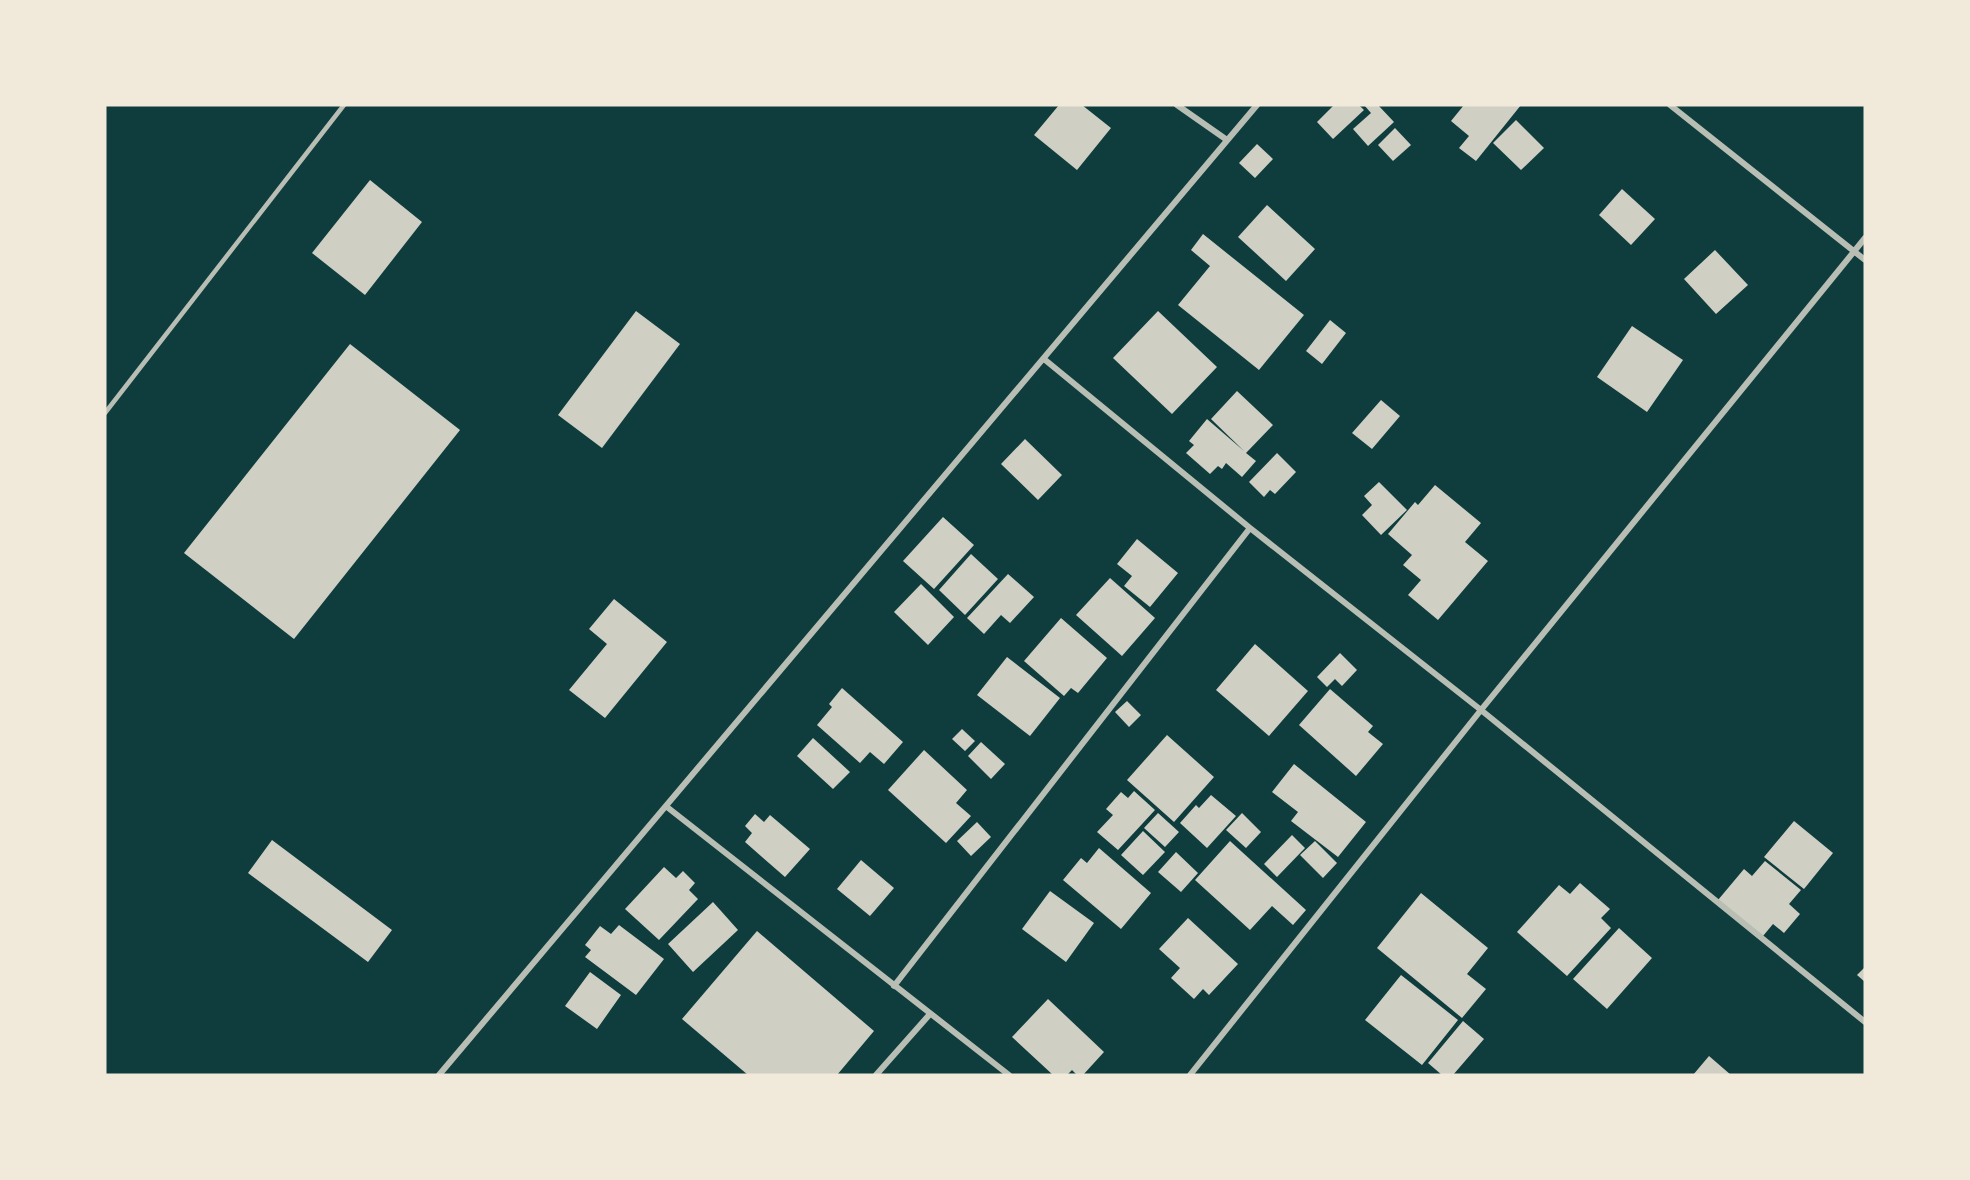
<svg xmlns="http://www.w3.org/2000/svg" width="1970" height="1180" font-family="'Nunito Sans',sans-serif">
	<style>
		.building { fill: #cfcfc3 }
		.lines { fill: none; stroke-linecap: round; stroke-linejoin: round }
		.service { stroke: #b8beb3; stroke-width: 4.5 }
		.minor { stroke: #b8beb3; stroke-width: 6 }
	</style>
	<rect width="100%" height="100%" fill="#0f3d3e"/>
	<!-- building -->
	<path class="building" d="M1059,105H1082L1111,128L1077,170L1034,135Z
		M1334,105H1359L1364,110L1333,139L1317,122Z
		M1364,105H1378L1394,122L1368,146L1353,129L1371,113Z
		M1464,105H1521L1476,161L1459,148L1469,136L1451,121Z
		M1516,120L1544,148L1521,170L1493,143Z
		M1395,128L1411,145L1393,161L1378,145Z
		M1257,144L1273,159L1255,178L1239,163Z
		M370,180L422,222L365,295L312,253Z
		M1622,189L1655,219L1631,245L1599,215Z
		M1267,205L1315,249L1286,281L1238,237Z
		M1203,234L1304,315L1259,370L1178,305L1210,266L1191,250Z
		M1715,250L1748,285L1716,314L1684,279Z
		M636,311L680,344L602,448L558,415Z
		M1158,311L1217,367L1172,414L1113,358Z
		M1330,320L1346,333L1322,364L1306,351Z
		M1632,326L1683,360L1647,412L1597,377Z
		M350,344L460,430L294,639L184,553Z
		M1237,391L1273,425L1246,453L1256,461L1242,477L1226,463L1222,469L1218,466L1210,474L1186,453L1194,445L1189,441L1207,419L1244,451L1211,419Z
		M1381,400L1400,416L1372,449L1352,433Z
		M1025,439L1062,475L1038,500L1001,464Z
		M1277,453L1296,472L1275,494L1270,490L1264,497L1249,482Z
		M1379,482L1407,510L1381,535L1362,515L1372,505L1364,496Z
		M1435,485L1481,523L1465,542L1488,561L1438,620L1408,595L1421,580L1403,565L1412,555L1388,534L1415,502L1418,505Z
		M943,517L974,545L934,589L903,561Z
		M1137,539L1178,573L1150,607L1124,586L1132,576L1117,564Z
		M971,554L998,579L965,615L939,590Z
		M1008,574L1034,597L1010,623L1001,615L984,634L967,618Z
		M1110,578L1155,618L1122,656L1076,615Z
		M921,584L954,617L928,645L894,612Z
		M614,599L667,642L605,718L569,690L607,644L589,629Z
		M1061,618L1107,658L1078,693L1071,688L1064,696L1024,661Z
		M1255,644L1308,691L1269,736L1216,690Z
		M1340,653L1357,670L1342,686L1335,679L1327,687L1317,677Z
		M1007,657L1060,698L1030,736L977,695Z
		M842,688L903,742L884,764L870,752L860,763L817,725L832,707L829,704Z
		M1330,689L1373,726L1368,732L1383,744L1356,776L1299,725Z
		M1127,701L1141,715L1129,727L1115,712Z
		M962,729L975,741L965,751L952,739Z
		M1167,735L1214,777L1174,822L1127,780Z
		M813,738L850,772L833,789L797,756Z
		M981,742L1005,764L991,779L968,756Z
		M924,750L967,790L956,803L971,816L946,843L888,790Z
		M1294,764L1366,822L1338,857L1291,821L1298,812L1272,792Z
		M1134,791L1155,810L1118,850L1097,832L1113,815L1106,809L1121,792L1128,798Z
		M1211,795L1236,816L1207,848L1180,823L1196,805L1199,808Z
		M1158,813L1179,832L1165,847L1144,828Z
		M1242,813L1261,832L1246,848L1226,830Z
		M755,814L764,822L770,815L810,849L785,877L745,842L752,833L745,826Z
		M1794,821L1833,853L1804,889L1764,857Z
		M977,822L991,837L971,856L957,841Z
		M1143,831L1165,852L1143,875L1121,855Z
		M1292,835L1305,848L1277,877L1264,864Z
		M272,840L392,930L368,962L248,873Z
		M1230,841L1306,910L1293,925L1272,906L1250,930L1195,880Z
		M1315,841L1337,863L1323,878L1300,855Z
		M1099,848L1151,893L1121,929L1063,880L1081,858L1087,863Z
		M1176,852L1198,873L1181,892L1158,872Z
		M861,860L894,888L870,916L837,889Z
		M1765,861L1801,890L1789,904L1800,914L1784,933L1773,924L1763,936L1718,900L1744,869L1752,876Z
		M664,867L676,878L683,871L695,883L689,890L698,899L659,940L625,909Z
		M1580,883L1610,909L1601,918L1611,928L1567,976L1517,932L1559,885L1570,894Z
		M1050,891L1094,923L1066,962L1022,929Z
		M1421,893L1488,948L1467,974L1486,989L1462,1018L1377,948Z
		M713,902L738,930L693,972L668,944Z
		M1188,918L1238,964L1209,995L1203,989L1194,999L1171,978L1180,968L1159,949Z
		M619,925L664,959L636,995L585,957L591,950L585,945L600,926L611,934Z
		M1619,928L1652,958L1607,1009L1573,979Z
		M757,931L874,1031L837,1075H748L682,1019Z
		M1865,967V982L1857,975Z
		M590,972L621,995L597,1029L565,1006Z
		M1401,975L1458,1020L1422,1065L1365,1020Z
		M1048,999L1104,1052L1083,1075H1077L1072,1070L1067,1075H1053L1012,1037Z
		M1463,1021L1484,1039L1453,1075H1442L1428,1063Z
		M1709,1056L1731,1075H1693Z"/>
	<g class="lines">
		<!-- service -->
		<path class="service" d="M105,413L344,105"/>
		<!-- minor -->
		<path class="minor" d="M1177,105L1227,140
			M1670,105L1865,260
			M1044,359L1250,528L1481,710L1865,1022
			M667,807L1009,1075
			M894,986L1250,528
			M439,1075L1257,105
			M876,1075L930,1014
			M1190,1075L1481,710L1865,238"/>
	</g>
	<!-- border -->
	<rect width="1970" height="1180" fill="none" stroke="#f1e9da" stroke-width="213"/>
</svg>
